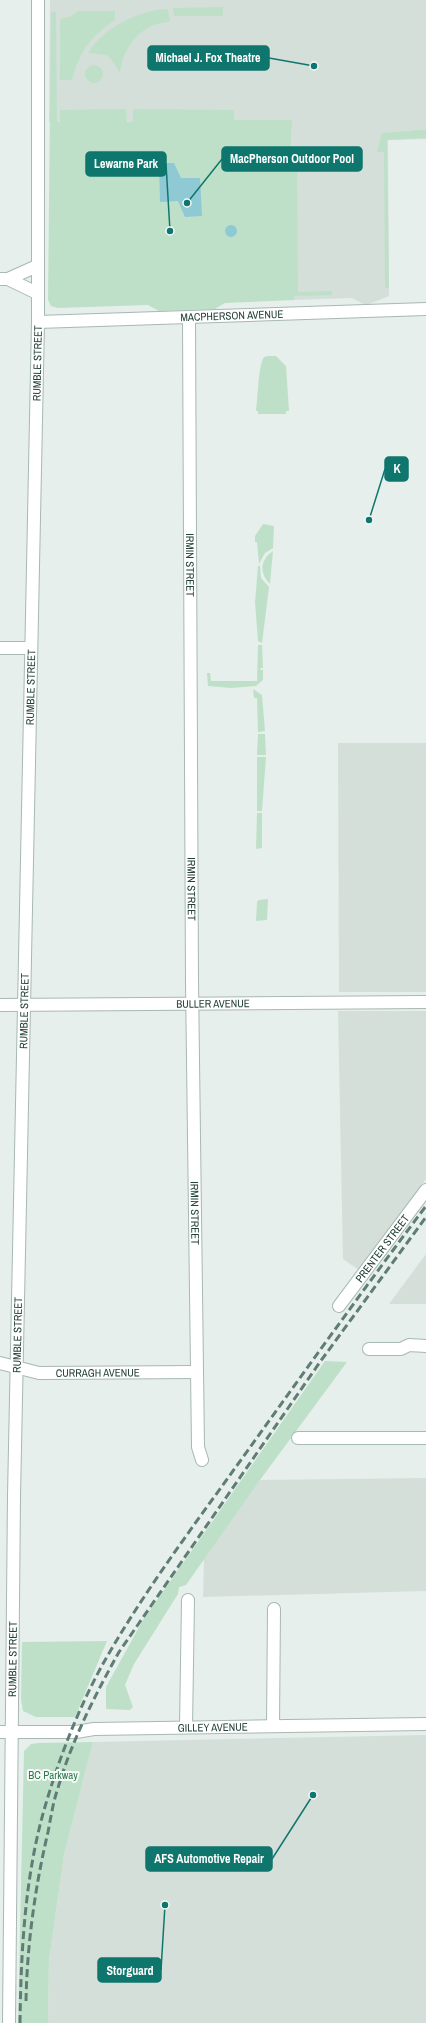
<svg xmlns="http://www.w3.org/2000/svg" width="426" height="2023" font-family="'Archivo Narrow',sans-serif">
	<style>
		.built { fill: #d4dfda }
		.green { fill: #bfe0c8 }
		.water { fill: #8ec9d4 }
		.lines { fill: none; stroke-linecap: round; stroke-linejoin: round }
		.minor-casing { stroke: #a8b8b2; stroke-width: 14 }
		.tertiary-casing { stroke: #a8b8b2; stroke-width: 14 }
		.minor { stroke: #fff; stroke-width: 12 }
		.tertiary { stroke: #fff; stroke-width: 12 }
		.rail { stroke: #5f7d75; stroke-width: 3; stroke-dasharray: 8 4; stroke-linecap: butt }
		.labels { text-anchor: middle; stroke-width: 4; stroke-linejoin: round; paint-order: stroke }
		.street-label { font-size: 11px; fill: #24423a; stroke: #f7fbf9 }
		.park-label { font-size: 11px; fill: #2d7a4b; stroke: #f7fbf9 }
		.leader { fill: none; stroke: #0f766e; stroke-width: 1.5 }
		.callout-dot { fill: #0f766e; stroke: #f7fbf9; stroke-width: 1.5 }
		.callout { fill: #0f766e; stroke: #0f766e; stroke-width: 1.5 }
		.callout-label { font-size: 12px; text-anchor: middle; font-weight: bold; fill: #fff }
	</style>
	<rect width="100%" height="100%" fill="#e6efeb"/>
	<!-- built -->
	<path class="built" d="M50,0H426V139L388,140L389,296L369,304H363L352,298L294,300L291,120L49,122Z
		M338,743H426V992H339Z
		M338,1011H426V1179L359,1270L343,1259Z
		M426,1254V1304H389Z
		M426,1478V1591L203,1597L204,1558L260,1480Z
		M426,1735V2023H48L49,1960L64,1855L93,1742Z"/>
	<!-- green -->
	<path class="green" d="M223,7V16H174L173,8Z
		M168,9L170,22C142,23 123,46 120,73C107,52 111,56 88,53C104,27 139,10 168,9Z
		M78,11H115V20C91,36 79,52 72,80H60V19L71,16Z
		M51,12H56L57,122H60V110L126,109L127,122L133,121V109L234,110V120H292L291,150H297L298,292L332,291V295L294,296V300L225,303L215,309L159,311L148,305L58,308L51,306L48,300Z
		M85 74a9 9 0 1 1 18 0a9 9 0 1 1-18 0Z
		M415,130H426V138L387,140L389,288H385L384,152H377L382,133L412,131Z
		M268,356H276L286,366L289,411H286V414H258V411H256C258,398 258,366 264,357Z
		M263,524L274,526L273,548L265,553L259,564L257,542H255V536Z
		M273,551L270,584C259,573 260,560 273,551Z
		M258,566H260L261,578L269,587L262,643L258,641L255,602Z
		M258,645H262L263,668H261L260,670H263V680L256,686L231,688L208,686L207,673H210L211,681H257Z
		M253,689L262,695L265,731L258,732L257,698H254Z
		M258,734H265L266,755H257Z
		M257,757H266L262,811H257Z
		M257,813H262V848L256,849Z
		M268,899L267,920L256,921L257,902L259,900Z
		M325,1361L347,1362L260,1480L186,1585L179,1587L178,1594L134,1664L125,1685L133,1707L130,1710L106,1709V1687L143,1620Z
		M107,1641L75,1717H36L23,1711L21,1699L22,1642Z
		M93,1742L64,1855L49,1960L48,2023H18L24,1751L31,1744L39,1743Z"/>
	<!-- water -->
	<path class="water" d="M159,163H174L181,178H200L202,216L185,217L178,201L160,202Z
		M225 231a6 6 0 1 1 12 0a6 6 0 1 1-12 0Z"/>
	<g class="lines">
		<defs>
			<g id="minor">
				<path d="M0,279H8L37,266"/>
				<path d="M8,279L37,293"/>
				<path id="s1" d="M189,317L192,982L198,1447L202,1460"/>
				<path d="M0,648H31"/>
				<path id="s2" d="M0,1005L426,1002"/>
				<path id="s3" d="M339,1306L426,1190"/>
				<path d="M369,1349H401L409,1345L426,1346"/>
				<path id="s4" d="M0,1363L39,1373L197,1372"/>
				<path d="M298,1438H426"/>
				<path d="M273,1726L274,1609"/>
				<path d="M186,1727L188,1600"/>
			</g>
			<g id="tertiary">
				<path id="s5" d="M38,322L426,309"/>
				<path id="s6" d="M0,1732H76L94,1729L426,1724"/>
				<path id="s7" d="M9,2023L14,1496L38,322V0"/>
			</g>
		</defs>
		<!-- minor casing -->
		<use href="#minor" class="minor-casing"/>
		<!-- tertiary casing -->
		<use href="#tertiary" class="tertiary-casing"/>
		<!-- minor -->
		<use href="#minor" class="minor"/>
		<!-- tertiary -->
		<use href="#tertiary" class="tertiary"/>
		<!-- rail -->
		<path class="rail" d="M26,2001C27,1945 35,1887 48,1832C51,1817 53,1802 58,1788C72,1740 95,1695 119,1652L320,1362L426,1217
			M20,2023C21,1949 25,1871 47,1800C61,1753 80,1705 104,1662C143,1593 192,1528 238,1464C300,1378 362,1291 426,1206"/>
	</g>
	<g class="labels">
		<!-- street labels -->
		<g class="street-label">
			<text dy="4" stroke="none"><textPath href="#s5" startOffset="194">MACPHERSON AVENUE</textPath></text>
			<text dy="4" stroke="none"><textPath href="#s7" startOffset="1660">RUMBLE STREET</textPath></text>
			<text dy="4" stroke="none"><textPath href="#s1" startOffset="248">IRMIN STREET</textPath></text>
			<text dy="4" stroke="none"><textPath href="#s7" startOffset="1336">RUMBLE STREET</textPath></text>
			<text dy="4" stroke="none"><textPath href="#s1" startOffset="572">IRMIN STREET</textPath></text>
			<text dy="4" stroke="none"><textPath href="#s2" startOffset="213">BULLER AVENUE</textPath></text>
			<text dy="4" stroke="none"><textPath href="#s7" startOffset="1012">RUMBLE STREET</textPath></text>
			<text dy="4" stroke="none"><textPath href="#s1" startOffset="896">IRMIN STREET</textPath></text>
			<text dy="4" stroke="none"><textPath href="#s3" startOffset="72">PRENTER STREET</textPath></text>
			<text dy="4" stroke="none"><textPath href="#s7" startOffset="688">RUMBLE STREET</textPath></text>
			<text dy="4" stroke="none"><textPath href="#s4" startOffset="99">CURRAGH AVENUE</textPath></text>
			<text dy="4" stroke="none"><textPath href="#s7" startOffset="364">RUMBLE STREET</textPath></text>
			<text dy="4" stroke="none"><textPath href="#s6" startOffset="213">GILLEY AVENUE</textPath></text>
		</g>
		<!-- park labels -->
		<g class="park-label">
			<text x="53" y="1779">BC Parkway</text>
		</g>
	</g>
	<!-- callouts -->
	<path class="leader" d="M314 66L269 58M187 203L222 159M170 231L166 164M369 520L385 469M313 1795L272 1859M165 1905L161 1970"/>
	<g class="callout-dot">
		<circle cx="314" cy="66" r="4"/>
		<circle cx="187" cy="203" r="4"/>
		<circle cx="170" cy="231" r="4"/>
		<circle cx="369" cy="520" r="4"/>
		<circle cx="313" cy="1795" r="4"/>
		<circle cx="165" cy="1905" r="4"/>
	</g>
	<g class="callout">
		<rect x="148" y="46" width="121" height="24" rx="4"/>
		<rect x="222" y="147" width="140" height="24" rx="4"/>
		<rect x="86" y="152" width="80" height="24" rx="4"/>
		<rect x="385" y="457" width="23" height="24" rx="4"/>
		<rect x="146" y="1847" width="126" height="24" rx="4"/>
		<rect x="98" y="1958" width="63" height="24" rx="4"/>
	</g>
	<g class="callout-label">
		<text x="208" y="62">Michael J. Fox Theatre</text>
		<text x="292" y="163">MacPherson Outdoor Pool</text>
		<text x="126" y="168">Lewarne Park</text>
		<text x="397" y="473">K</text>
		<text x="209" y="1863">AFS Automotive Repair</text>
		<text x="130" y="1975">Storguard</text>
	</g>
</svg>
